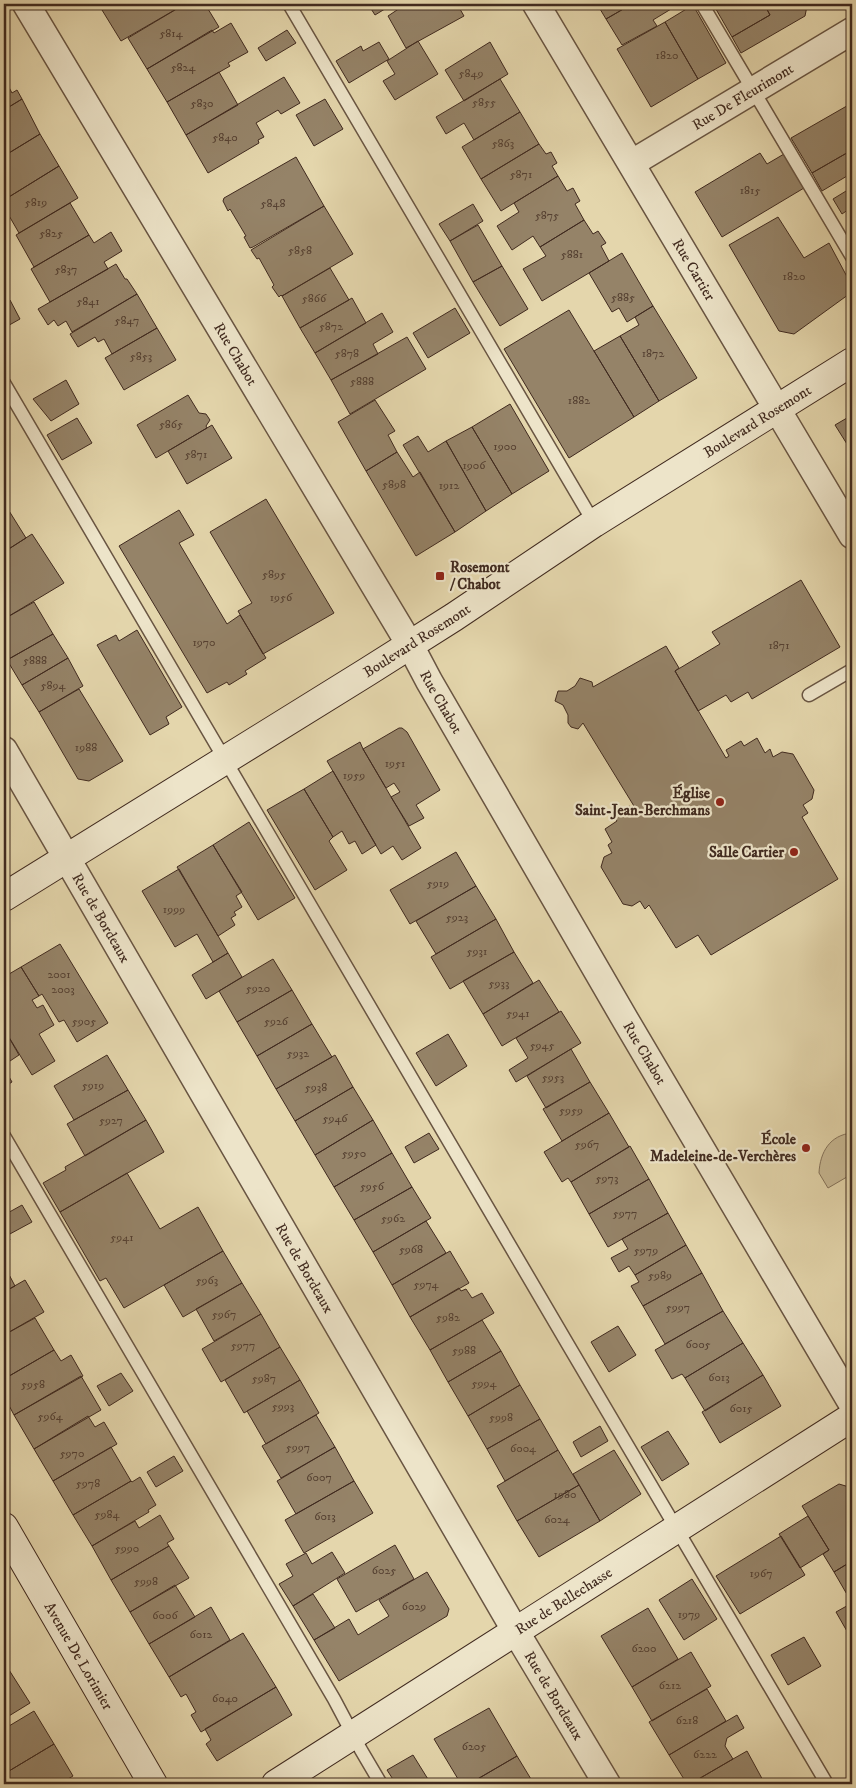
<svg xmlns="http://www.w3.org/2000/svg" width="856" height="1788" font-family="'IM FELL DW Pica',serif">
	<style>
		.green { fill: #c8b994; stroke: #84725a }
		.building { fill: #958368; stroke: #402a1f }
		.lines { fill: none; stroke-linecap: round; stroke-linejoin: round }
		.lane-casing { stroke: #695542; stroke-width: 15 }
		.street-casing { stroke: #695542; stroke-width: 29 }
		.secondary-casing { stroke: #402a1f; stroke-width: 30 }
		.lane { stroke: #ede4c9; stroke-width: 12 }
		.street { stroke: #ede4c9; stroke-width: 26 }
		.secondary { stroke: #ede4c9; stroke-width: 28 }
		.poi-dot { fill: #8f2418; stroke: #ede4c9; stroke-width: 2 }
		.labels { text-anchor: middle; stroke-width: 4.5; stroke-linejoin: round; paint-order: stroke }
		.number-label { font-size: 12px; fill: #554031 }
		.street-label { font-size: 15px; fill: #402a1f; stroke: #ede4c9 }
		.poi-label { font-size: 15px; font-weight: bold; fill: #402a1f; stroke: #ede4c9; text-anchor: end }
	</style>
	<rect width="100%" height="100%" fill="#e4d6ac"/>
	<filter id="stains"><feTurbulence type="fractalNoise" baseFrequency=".004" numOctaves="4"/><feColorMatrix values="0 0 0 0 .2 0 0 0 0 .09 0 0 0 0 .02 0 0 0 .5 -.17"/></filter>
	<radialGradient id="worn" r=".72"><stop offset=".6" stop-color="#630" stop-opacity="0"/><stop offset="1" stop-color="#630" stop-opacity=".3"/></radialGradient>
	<!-- green -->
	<path class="green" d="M852,1133V1174L828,1188L819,1173C820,1152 830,1135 852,1133Z"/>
	<!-- building -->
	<path class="building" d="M99,4H112L102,10Z
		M112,4H185L121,41L102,10Z
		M185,4H205L219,27L147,69L128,38Z
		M368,4H406L396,10L393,4L375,15Z
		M406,4H457L464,16L406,48L388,16Z
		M597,4H632L606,19Z
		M632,4H675L676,6L653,20L657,26L622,45L606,19Z
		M713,4H764L770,15L732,37Z
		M764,4H806L807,6L805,16L741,53L732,37L770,15Z
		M693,5L726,63L698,79L665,22Z
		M665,22L698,79L651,107L617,49Z
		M231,23L248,52L228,63L230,66L167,102L147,69L212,30L214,33Z
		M287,30L296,43L266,61L258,48Z
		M418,41L438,74L395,100L383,81L395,74L387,61Z
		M379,42L389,59L349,83L336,61L361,46L363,51Z
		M490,42L508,74L464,101L445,70Z
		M219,72L238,105L186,135L167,102Z
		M284,77L300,103L281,114L278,110L256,123L264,137L258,140L259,143L208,173L186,135Z
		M4,78L12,93L17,90L22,99L4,110Z
		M500,79L520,112L474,140L464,123L446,134L436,117Z
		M22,99L40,134L4,156V110Z
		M325,99L343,129L314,146L296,115Z
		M852,103V150L812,173L791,138Z
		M520,112L539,144L481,179L462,147Z
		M40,134L59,166L4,200V156Z
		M539,144L546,154L551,152L557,163L552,166L558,176L501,211L481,179Z
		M852,150V173L822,191L812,173Z
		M760,153L767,164L784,154L804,188L722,237L695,192Z
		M296,157L324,206L253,247L250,248L244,237L246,236L230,209L228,211L223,201L224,198Z
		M59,166L78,198L19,233L4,207V200Z
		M558,176L567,191L573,188L580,201L575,204L584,220L540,247L533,236L512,250L497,226L519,212L514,203Z
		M852,185V207L842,214L833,199L851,188Z
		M70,203L89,235L34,267L16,235Z
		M473,204L483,221L450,241L439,224Z
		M324,206L353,254L282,296L281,295L279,297L272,287L274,285L259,258L257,259L251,250Z
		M778,217L804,258L829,243L852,286V292L794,334L779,331L729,245Z
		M584,220L593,234L598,231L606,243L601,246L609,261L542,301L523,269L546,256L540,247Z
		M478,225L502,266L473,282L450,241Z
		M111,232L122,251L104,262L108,269L50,302L31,269L89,235L94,243Z
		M622,253L653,306L627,322L619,308L612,312L589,273Z
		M116,264L125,279H127L137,294L72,332L66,321L58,326L54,320L48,325L38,309Z
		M502,266L528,309L500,326L473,282Z
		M330,268L349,300L300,328L282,296Z
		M137,294L157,328L112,354L104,339L98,342L95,337L78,347L70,334Z
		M352,298L366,323L315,353L300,328Z
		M10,300L20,319L4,328V304Z
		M653,306L697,378L659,401L620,336L639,325L635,317Z
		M455,308L470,333L428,358L413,333Z
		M569,310L634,417L569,458L504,349Z
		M382,313L393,332L373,344L378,354L331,380L315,353Z
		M157,328L176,360L124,390L105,358Z
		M620,336L659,401L634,417L594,351Z
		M407,337L426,369L350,414L331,380Z
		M66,380L79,404L51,421L33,399Z
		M188,395L199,413L206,414L210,420L206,426L207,428L156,458L137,425Z
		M375,400L395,431L388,435L397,452L366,471L338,422Z
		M510,404L549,471L512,494L472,427Z
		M852,415V452L835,425Z
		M77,418L92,443L62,460L47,435Z
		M212,425L232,458L187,484L168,451Z
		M472,427L512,494L486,511L446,441Z
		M418,436L428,452L446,441L486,511L455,532L403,445Z
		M397,452L413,477L420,472L455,532L416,556L366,471Z
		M266,499L334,613L263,654L238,611L252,603L210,532Z
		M6,506L26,538L4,552V507Z
		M179,510L194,535L179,543L227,624L240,615L266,658L245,671L247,674L229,685L227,682L207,693L119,546Z
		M32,534L64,583L4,619V552Z
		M801,580L840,647L752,699L748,692L731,702L726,695L698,711L675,671L720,644L712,632Z
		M34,602L53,634L7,660L4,654V619Z
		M137,630L182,707L166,717L169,724L150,735L97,645L116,635L119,641Z
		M53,634L68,658L22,685L7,660Z
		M666,646L679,668L675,671L726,758L729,756L726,750L741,741L744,746L757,738L765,753L770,749L773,757L782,752L793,754L814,790L812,799L803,805L808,813L802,817L838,879L711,955L698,935L676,948L649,905L645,909L640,901L632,906L623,904L601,867L604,857L612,853L608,845L612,842L605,829L617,821L614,816L630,806L634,813L637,811L583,723L578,729L571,727L568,723V715L563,705L555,701L558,691H567L575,686L580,678L592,682L593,687Z
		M68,658L83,686L39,712L22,685Z
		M79,689L123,761L89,781L78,779L39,712Z
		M399,728H402L407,732L440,790L416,805L424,818L409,826L391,797L400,792L394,783L386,788L363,749Z
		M360,742L363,749L421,848L402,860L393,846L381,854L327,761Z
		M333,771L376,845L362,854L355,841L349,844L342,831L333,837L304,789Z
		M304,789L333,837L329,841L347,870L315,890L267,810Z
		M249,822L295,898L258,920L213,845Z
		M213,845L242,892L236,896L242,907L234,912L236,915L231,918L235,925L218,936L177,867Z
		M456,852L476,886L410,924L390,890Z
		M179,869L228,953L213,962L197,934L175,947L142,891Z
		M476,886L496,919L436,954L416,921Z
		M496,919L514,952L450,989L431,957Z
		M60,944L108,1023L77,1042L64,1020L59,1022L42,994L39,996L21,967Z
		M514,952L533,983L483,1014L463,981Z
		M228,953L242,977L206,999L192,975Z
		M273,959L292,990L237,1022L219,991Z
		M21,967L39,996L32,1000L37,1008L43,1005L54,1025L39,1034L55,1061L32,1075L4,1029V977Z
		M539,980L559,1012L502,1046L483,1014Z
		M292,990L312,1024L257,1056L237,1022Z
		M561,1011L581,1043L516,1082L509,1070L528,1058L516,1038Z
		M312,1024L332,1057L276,1089L257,1056Z
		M4,1029L19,1055L4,1065Z
		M448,1034L467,1066L436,1086L416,1053Z
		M571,1049L590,1082L546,1108L527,1076Z
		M107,1055L128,1090L74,1120L54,1086Z
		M335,1055L353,1087L295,1121L276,1089Z
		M4,1068L12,1082L4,1087Z
		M590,1082L609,1113L562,1141L543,1109Z
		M353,1087L373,1120L315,1155L295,1121Z
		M128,1090L146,1120L85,1156L67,1124Z
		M609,1113L629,1147L571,1182L568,1178L562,1182L544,1152Z
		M146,1120L164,1152L60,1212L43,1183L66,1170L65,1167Z
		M373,1120L392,1153L334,1187L315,1155Z
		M429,1133L439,1149L414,1163L405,1147Z
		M630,1146L649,1179L589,1214L571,1182Z
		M392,1153L412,1187L354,1220L334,1187Z
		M127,1173L160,1229L198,1207L223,1251L124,1308L106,1278L100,1281L60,1212Z
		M649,1179L668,1213L608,1247L589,1214Z
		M412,1187L431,1218L373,1252L354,1220Z
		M22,1205L32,1222L8,1235L4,1229V1215Z
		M668,1213L686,1245L635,1275L629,1266L619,1272L611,1258L628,1249L622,1239Z
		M426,1221L446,1253L392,1285L373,1252Z
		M4,1229L10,1240L4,1244Z
		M686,1245L702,1273L643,1306L631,1286L639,1282L635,1275Z
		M223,1251L242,1283L183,1317L164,1285Z
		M450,1251L469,1283L410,1317L392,1285Z
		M4,1265L15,1286L4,1292Z
		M702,1273L723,1311L665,1344L643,1306Z
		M25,1280L44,1312L4,1335V1292Z
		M242,1283L261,1314L214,1341L196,1309Z
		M459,1288L461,1291L466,1289L472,1298L482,1293L494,1313L430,1350L410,1317Z
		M723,1311L743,1343L685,1378L682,1374L672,1379L655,1350Z
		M261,1314L280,1347L221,1382L202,1349Z
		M35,1318L54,1350L4,1379V1335Z
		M482,1320L501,1351L448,1382L430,1350Z
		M618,1326L636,1355L609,1372L591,1342Z
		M743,1343L763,1375L705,1411L685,1378Z
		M280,1347L300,1380L244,1413L225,1380Z
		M54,1350L61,1361L71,1355L83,1376L14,1415L4,1396V1379Z
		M501,1351L520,1385L468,1416L448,1382Z
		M121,1373L133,1391L109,1406L97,1386Z
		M763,1375L781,1406L720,1443L702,1412Z
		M81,1376L101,1410L34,1449L14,1415Z
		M300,1380L319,1413L266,1444L247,1411Z
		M520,1385L540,1419L487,1449L468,1416Z
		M316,1415L335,1447L281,1478L262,1446Z
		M88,1416L95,1427L104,1422L117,1444L53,1481L34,1449Z
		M540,1419L558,1450L505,1481L487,1449Z
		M600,1426L608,1441L581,1457L573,1442Z
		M668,1431L689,1464L662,1481L641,1447Z
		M111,1447L131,1481L73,1515L53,1481Z
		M335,1447L354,1481L296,1514L277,1481Z
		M558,1450L579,1485L517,1521L497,1486Z
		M614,1450L641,1494L600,1521L573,1474Z
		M174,1456L183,1471L156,1487L147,1472Z
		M140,1477L156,1505L148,1510L149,1512L92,1546L73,1515L131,1481L132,1482Z
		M354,1481L373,1513L304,1553L285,1520Z
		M839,1484L849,1487L852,1492V1561L834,1572L823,1554L829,1550L802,1506Z
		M579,1485L600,1521L539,1557L517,1521Z
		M160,1515L174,1539L167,1543L169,1546L111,1580L92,1546L135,1521L139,1528Z
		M808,1516L829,1550L800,1568L779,1534Z
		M781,1536L805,1575L740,1614L716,1576Z
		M395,1545L414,1579L356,1612L337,1579Z
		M169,1546L189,1578L130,1612L111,1580Z
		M332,1552L345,1573L293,1606L279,1584L293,1576L286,1564L306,1553L312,1564Z
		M852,1561V1603L834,1572Z
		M427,1572L449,1609L447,1616L339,1681L314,1640L349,1619L358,1635L389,1616L379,1600Z
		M692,1579L717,1619L684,1640L659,1600Z
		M175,1585L195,1617L149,1644L130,1612Z
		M313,1594L335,1628L314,1640L293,1606Z
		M852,1603V1640L836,1612Z
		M211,1607L230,1640L169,1677L149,1644Z
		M648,1608L678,1659L632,1687L601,1636Z
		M243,1633L276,1687L201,1732L191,1715L196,1712L186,1694L181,1697L169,1677Z
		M804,1637L821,1666L788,1685L771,1655Z
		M691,1652L711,1686L652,1721L632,1687Z
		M4,1662L30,1703L4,1719Z
		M276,1687L292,1715L217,1761L206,1744L211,1740L205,1729Z
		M707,1689L726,1721L669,1755L649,1722Z
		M489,1708L517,1756L469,1784H461L434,1739Z
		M34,1711L54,1744L4,1774V1729Z
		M737,1715L744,1728L727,1738L725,1746L733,1759L690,1784H687L669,1755Z
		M54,1744L73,1776L60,1784H4V1774Z
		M747,1751L765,1784H690L733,1759Z
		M413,1755L431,1784H396L387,1770Z
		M517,1756L534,1784H469Z"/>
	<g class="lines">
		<defs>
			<path id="lane" d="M289,4L594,523
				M702,4L852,257
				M4,383C279,850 551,1318 827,1784
				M809,695L852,670
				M4,1136L334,1699L361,1750L381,1784"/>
			<g id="street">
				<path id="s1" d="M26,4L410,645L429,681L626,1021L852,1404"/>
				<path id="s2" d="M536,4L852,535"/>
				<path id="s3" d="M632,163L852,31"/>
				<path id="s4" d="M4,750L516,1632L607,1784"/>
			</g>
			<g id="secondary">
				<path id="s5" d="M4,897L367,672L454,617L594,523L852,362"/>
				<path id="s6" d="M4,1527L153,1784"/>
				<path id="s7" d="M276,1784L852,1417"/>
			</g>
		</defs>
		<!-- lane casing -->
		<use href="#lane" class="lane-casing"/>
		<!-- street casing -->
		<use href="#street" class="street-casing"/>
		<!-- secondary casing -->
		<use href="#secondary" class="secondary-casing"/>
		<!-- lane -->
		<use href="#lane" class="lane"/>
		<!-- street -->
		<use href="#street" class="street"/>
		<!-- secondary -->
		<use href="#secondary" class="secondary"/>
	</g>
	<!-- markers -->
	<g class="poi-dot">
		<rect x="435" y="571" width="10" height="10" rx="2.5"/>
		<circle cx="720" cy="802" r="5"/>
		<circle cx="794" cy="852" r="5"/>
		<circle cx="806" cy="1148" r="5"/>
	</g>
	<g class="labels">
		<!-- number labels -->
		<g class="number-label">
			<text x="171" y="37">5814</text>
			<text x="667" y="59">1820</text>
			<text x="183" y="71">5824</text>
			<text x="471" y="77">5849</text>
			<text x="484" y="106">5855</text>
			<text x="202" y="107">5830</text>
			<text x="225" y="141">5840</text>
			<text x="503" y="147">5863</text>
			<text x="521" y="178">5871</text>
			<text x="750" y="194">1815</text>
			<text x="36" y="206">5819</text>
			<text x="273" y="207">5848</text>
			<text x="547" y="219">5875</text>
			<text x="51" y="237">5825</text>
			<text x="300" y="254">5858</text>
			<text x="572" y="258">5881</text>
			<text x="66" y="273">5837</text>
			<text x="794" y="280">1820</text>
			<text x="623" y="301">5885</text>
			<text x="314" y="302">5866</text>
			<text x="88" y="305">5841</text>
			<text x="127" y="324">5847</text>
			<text x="331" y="330">5872</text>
			<text x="347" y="357">5878</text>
			<text x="653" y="357">1872</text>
			<text x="141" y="360">5853</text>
			<text x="362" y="385">5888</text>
			<text x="579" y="404">1882</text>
			<text x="171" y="428">5865</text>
			<text x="505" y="450">1900</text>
			<text x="196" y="458">5871</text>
			<text x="474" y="469">1906</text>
			<text x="394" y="488">5898</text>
			<text x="449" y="489">1912</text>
			<text x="274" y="578">5895</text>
			<text x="281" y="601">1956</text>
			<text x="204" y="646">1970</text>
			<text x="779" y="649">1871</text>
			<text x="35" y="664">5888</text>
			<text x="53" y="689">5894</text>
			<text x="86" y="751">1988</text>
			<text x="395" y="767">1951</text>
			<text x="354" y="779">1959</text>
			<text x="438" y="887">5919</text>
			<text x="174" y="913">1999</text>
			<text x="457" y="921">5923</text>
			<text x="477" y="955">5931</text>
			<text x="59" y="978">2001</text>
			<text x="499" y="987">5933</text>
			<text x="258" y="992">5920</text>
			<text x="63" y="993">2003</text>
			<text x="518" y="1017">5941</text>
			<text x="84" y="1025">5905</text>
			<text x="276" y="1025">5926</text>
			<text x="542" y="1049">5945</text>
			<text x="298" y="1057">5932</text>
			<text x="553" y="1081">5953</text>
			<text x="93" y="1089">5919</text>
			<text x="316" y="1091">5938</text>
			<text x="571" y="1114">5959</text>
			<text x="335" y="1122">5946</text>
			<text x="111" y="1124">5927</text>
			<text x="587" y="1148">5967</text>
			<text x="354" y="1157">5950</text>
			<text x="607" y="1182">5973</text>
			<text x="372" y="1190">5956</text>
			<text x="625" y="1217">5977</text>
			<text x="393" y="1222">5962</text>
			<text x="122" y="1241">5941</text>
			<text x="411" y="1253">5968</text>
			<text x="646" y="1254">5979</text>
			<text x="660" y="1279">5989</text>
			<text x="207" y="1284">5963</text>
			<text x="426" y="1288">5974</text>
			<text x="678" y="1311">5997</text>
			<text x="224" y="1318">5967</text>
			<text x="448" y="1321">5982</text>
			<text x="698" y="1348">6005</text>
			<text x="243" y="1349">5977</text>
			<text x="464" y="1354">5988</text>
			<text x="719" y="1381">6013</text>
			<text x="264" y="1382">5987</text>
			<text x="484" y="1387">5994</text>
			<text x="33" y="1388">5958</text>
			<text x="283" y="1410">5993</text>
			<text x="741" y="1412">6015</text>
			<text x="50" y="1420">5964</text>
			<text x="501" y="1421">5998</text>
			<text x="298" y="1451">5997</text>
			<text x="523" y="1452">6004</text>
			<text x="72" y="1457">5970</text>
			<text x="319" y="1481">6007</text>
			<text x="88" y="1487">5978</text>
			<text x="565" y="1498">1980</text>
			<text x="107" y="1518">5984</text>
			<text x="325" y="1520">6013</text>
			<text x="557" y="1523">6024</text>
			<text x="127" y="1552">5990</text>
			<text x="384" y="1574">6025</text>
			<text x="761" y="1577">1967</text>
			<text x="146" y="1585">5998</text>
			<text x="414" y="1610">6029</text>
			<text x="689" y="1618">1979</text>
			<text x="165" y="1619">6006</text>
			<text x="201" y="1638">6012</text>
			<text x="644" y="1652">6200</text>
			<text x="670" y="1689">6212</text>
			<text x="225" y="1702">6040</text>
			<text x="687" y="1724">6218</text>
			<text x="474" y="1750">6205</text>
			<text x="705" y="1758">6222</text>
		</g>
		<!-- street labels -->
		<g class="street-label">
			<text dy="5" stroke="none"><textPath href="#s3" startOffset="129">Rue De Fleurimont</textPath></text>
			<text dy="5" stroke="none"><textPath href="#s2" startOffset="309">Rue Cartier</textPath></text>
			<text dy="5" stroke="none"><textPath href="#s1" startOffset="408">Rue Chabot</textPath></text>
			<text dy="5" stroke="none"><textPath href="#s5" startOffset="891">Boulevard Rosemont</textPath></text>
			<text dy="5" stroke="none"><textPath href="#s5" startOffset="486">Boulevard Rosemont</textPath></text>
			<text dy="5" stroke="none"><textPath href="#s1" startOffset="812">Rue Chabot</textPath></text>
			<text dy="5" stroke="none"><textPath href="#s4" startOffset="194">Rue de Bordeaux</textPath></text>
			<text dy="5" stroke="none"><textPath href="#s1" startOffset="1218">Rue Chabot</textPath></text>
			<text dy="5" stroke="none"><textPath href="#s4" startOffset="599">Rue de Bordeaux</textPath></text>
			<text dy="5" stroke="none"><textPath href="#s7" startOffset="341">Rue de Bellechasse</textPath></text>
			<text dy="5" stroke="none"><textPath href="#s6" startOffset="149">Avenue De Lorimier</textPath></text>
			<text dy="5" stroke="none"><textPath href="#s4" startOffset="1094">Rue de Bordeaux</textPath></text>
		</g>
		<!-- poi labels -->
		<g class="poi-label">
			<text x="450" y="572" text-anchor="start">Rosemont<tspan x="450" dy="17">/ Chabot</tspan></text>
			<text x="710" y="798">Église<tspan x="710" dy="17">Saint-Jean-Berchmans</tspan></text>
			<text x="784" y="857">Salle Cartier</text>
			<text x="796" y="1144">École<tspan x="796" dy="17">Madeleine-de-Verchères</tspan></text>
		</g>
	</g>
	<!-- margin -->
	<rect width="856" height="1788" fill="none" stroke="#e4d6ac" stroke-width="20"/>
	<rect x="5" y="5" width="846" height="1778" fill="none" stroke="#402a1f" stroke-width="2.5"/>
	<rect x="10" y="10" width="836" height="1768" fill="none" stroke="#402a1f"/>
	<rect width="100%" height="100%" filter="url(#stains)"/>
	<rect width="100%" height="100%" fill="url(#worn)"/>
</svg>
